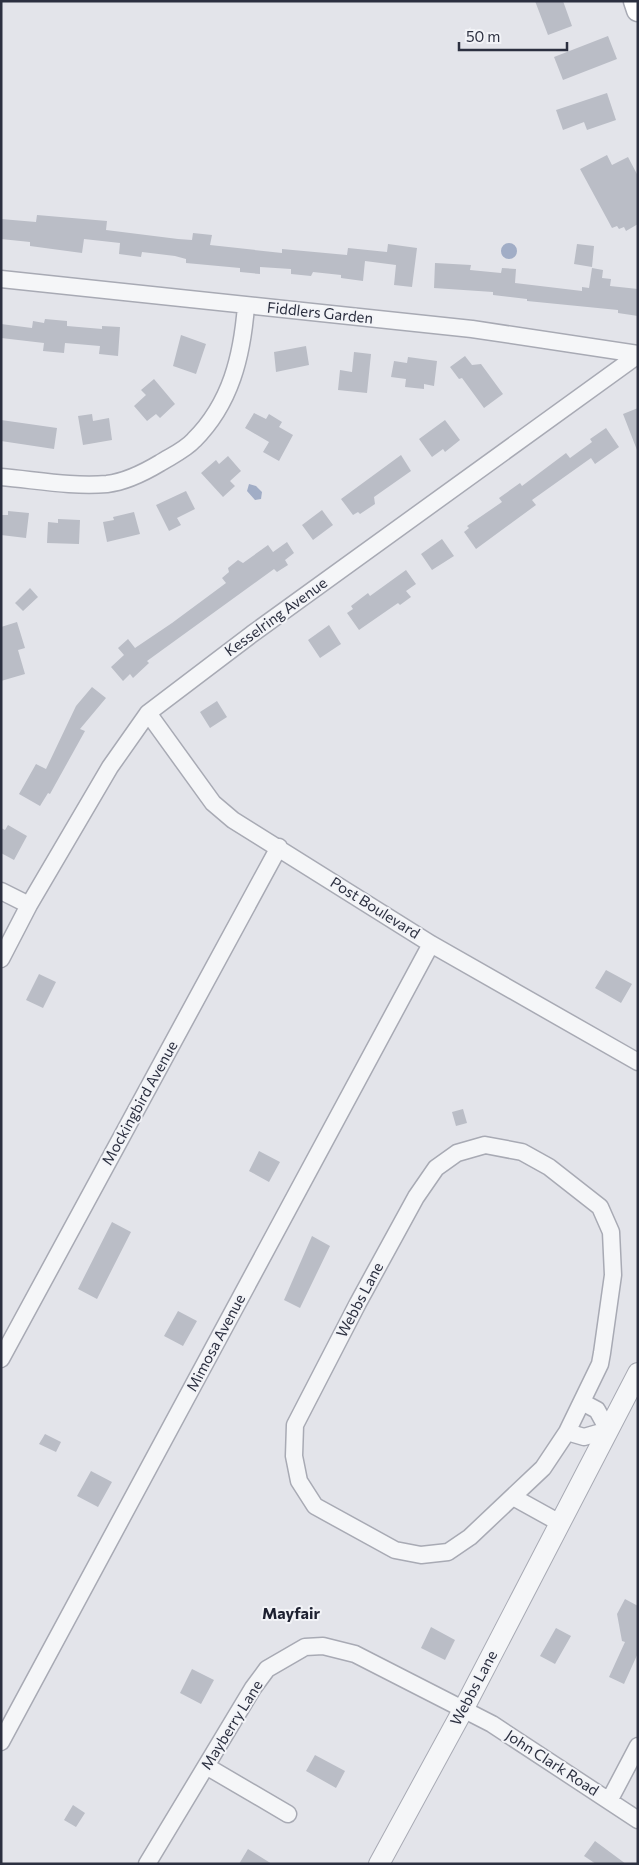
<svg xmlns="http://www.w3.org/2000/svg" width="639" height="1865" font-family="Commissioner,sans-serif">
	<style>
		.water { fill: #a1adc6 }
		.building { fill: #babdc6 }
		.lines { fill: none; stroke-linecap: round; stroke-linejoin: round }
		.minor-casing { stroke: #a8aab4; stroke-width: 19 }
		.tertiary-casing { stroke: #a8aab4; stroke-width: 22 }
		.secondary-casing { stroke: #a8aab4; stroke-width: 25 }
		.minor { stroke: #f5f6f8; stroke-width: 16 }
		.tertiary { stroke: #f5f6f8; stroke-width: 20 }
		.secondary { stroke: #fff; stroke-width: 22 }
		.labels { text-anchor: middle; stroke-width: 4; stroke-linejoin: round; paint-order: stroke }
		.street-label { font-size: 15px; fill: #2c3040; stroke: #f2f3f7 }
		.neighbourhood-label { font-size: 16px; font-weight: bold; fill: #1e2131; stroke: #f2f3f7 }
	</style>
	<rect width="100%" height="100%" fill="#e3e4ea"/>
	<!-- water -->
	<path class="water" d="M501 251a8 8 0 1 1 16 0a8 8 0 1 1-16 0Z
		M249,484L256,486L262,492L261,499L255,500L247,491Z"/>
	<!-- building -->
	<path class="building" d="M535,1H563L572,26L548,35Z
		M608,36L617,59L563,80L554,57Z
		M607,93L616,120L587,130L584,122L563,130L556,110Z
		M607,155L612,165L628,157L638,176V224L626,231L624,227L619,229L617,226L612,228L580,169Z
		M37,215L107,221L106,230L178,239L192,240L193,233L212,235L210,245L282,253V249L347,255L348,248L387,252L388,244L417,248L412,287L394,285L396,265L365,261L363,281L341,278V275L313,272L311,276L291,274V269L260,267V274L240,272V268L186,263V259L175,256L142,252L141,257L119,254L120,243L84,239L82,253L30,246V242L1,239V219L36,222Z
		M577,244L594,246L592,267L574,264Z
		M435,263L471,265L470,270L501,273L502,268L516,269L515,283L582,291V287L589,288L592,268L603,270L602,278L611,279L610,286L638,289V316L618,313V310L527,301V299L493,295V292L434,288Z
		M45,319L67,321V326L102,329V326L120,327L118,356L99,354L100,346L65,343L64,353L43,351L44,343L1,338V324L32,328L33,321L44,323Z
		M181,335L206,344L196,374L173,366Z
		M306,346L309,365L276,372L274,352Z
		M354,352L371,354L367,393L338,390L340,370L352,372Z
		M465,356L472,365L481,364L503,394L484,408L462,378L459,379L450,367Z
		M408,357L437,361L434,386L424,384V389L405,387L406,379L391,377L394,361L407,363Z
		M154,379L175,404L160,418L156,414L147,421L134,406L146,395L141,390Z
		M638,408V450H637L623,414Z
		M254,413L266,419L269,414L282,422L279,427L293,435L279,461L263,452L269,442L245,428Z
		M92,414L93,421L109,418L112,440L83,445L78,416Z
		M1,420L57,428L54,449L1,441Z
		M445,420L460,440L445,452L443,449L432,457L419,439Z
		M606,428L619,447L595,464L591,458L532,500L536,505L476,549L464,532L469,528L467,526L502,502L499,498L520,483L522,486L566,453L570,458L592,442L590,439Z
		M401,455L411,471L374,497L375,504L360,514L358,512L353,515L341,499Z
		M228,456L241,471L230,481L235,486L223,497L201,473L216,460L219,464Z
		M186,491L195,509L177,518L181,525L169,531L156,505Z
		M322,510L333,525L313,540L302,525Z
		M8,511L29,513L26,538L1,535V515H8Z
		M134,512L140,534L107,542L103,522L114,520L113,517Z
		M58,519L80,520L79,544L47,543L48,522L58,523Z
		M442,539L454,556L432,570L421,554Z
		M287,542L294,553L285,560L288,565L277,572L274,569L147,661L149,663L133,678L130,674L123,681L111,667L124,655L118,648L128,639L135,648L172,623L226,583L222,578L229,572L228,568L238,560L243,563L268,545L273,552Z
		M406,570L416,584L406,591L411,597L400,605L398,603L359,630L347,613L353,609L351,606L368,593L370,596Z
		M30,588L38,597L23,611L15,603Z
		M17,622L25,648L18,650L25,674L1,681V627Z
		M329,625L341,644L320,658L308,640Z
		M92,687L106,698L80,729L85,731L50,794L48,793L40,806L19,794L36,764L46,769L76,706Z
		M217,701L227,717L210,728L200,712Z
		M8,825L27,836L14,860L1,853V828L5,830Z
		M606,970L632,984L621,1003L595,988Z
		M39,974L56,982L43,1008L26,1000Z
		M463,1109L467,1123L456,1126L452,1112Z
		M259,1151L280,1162L269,1182L249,1171Z
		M112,1222L131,1232L97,1299L78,1289Z
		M312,1236L330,1246L300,1308L284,1300Z
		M178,1311L197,1321L183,1346L164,1336Z
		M45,1434L61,1442L56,1452L39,1444Z
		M91,1471L112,1482L98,1507L77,1496Z
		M625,1599L638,1606V1653L624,1684L609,1677L625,1642L622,1641L617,1614Z
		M431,1627L455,1640L445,1660L421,1648Z
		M556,1628L571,1636L555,1664L540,1656Z
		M192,1669L214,1680L201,1704L180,1693Z
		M315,1755L345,1771L336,1788L306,1771Z
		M73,1805L85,1813L76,1827L64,1820Z
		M595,1841L626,1864H596L584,1856Z
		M248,1849L272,1864H239Z"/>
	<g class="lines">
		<defs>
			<path id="minor" d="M1,279L472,329L638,354
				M1,477C36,480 72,487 107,484C124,482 145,472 160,463C171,456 185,450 194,440C231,403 242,356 246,306
				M148,713L213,803L233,820L431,944L638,1062
				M1,891L29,905
				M1,959L29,905L110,767L148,713L252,634L638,355
				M485,1145L522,1152L549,1167L600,1207L611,1232L613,1275L602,1353L600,1364L567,1432L543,1468L470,1537L448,1552L421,1555L395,1550L315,1506L299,1481L294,1456L295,1425L358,1303L416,1197L436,1168L457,1153Z
				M1,1359L279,847
				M567,1432L584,1437L608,1430L597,1410L582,1402
				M513,1497L560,1523
				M1,1742L431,944
				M206,1766L288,1814
				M609,1801L638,1746
				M147,1864L253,1688L267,1669L305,1647L323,1646L355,1654L492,1724L638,1820"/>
			<path id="tertiary" d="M379,1864L463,1710L638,1373"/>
			<path id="secondary" d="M635,1L638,10"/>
		</defs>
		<!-- minor casing -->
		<use href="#minor" class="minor-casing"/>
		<!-- tertiary casing -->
		<use href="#tertiary" class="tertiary-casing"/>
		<!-- secondary casing -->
		<use href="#secondary" class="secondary-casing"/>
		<!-- minor -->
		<use href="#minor" class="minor"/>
		<!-- tertiary -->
		<use href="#tertiary" class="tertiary"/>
		<!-- secondary -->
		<use href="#secondary" class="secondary"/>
	</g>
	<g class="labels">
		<!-- street labels -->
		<g class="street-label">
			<text transform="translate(320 313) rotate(6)" y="5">Fiddlers Garden</text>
			<text transform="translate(276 617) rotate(-36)" y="5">Kesselring Avenue</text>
			<text transform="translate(375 908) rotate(32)" y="5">Post Boulevard</text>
			<text transform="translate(140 1103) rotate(-61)" y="5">Mockingbird Avenue</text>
			<text transform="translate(360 1300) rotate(-62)" y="5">Webbs Lane</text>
			<text transform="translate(216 1343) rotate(-62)" y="5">Mimosa Avenue</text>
			<text transform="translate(474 1688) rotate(-62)" y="5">Webbs Lane</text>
			<text transform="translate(232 1725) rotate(-58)" y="5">Mayberry Lane</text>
			<text transform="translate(552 1763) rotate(33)" y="5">John Clark Road</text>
		</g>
		<!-- neighbourhood labels -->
		<g class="neighbourhood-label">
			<text x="291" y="1619">Mayfair</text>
		</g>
	</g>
	<!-- border -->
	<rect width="639" height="1865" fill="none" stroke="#2c3040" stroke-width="5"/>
	<!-- scale -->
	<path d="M459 42v8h108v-8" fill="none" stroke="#2c3040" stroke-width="2.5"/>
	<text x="466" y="42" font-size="15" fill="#2c3040" stroke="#f2f3f7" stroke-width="4" paint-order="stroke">50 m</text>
</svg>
